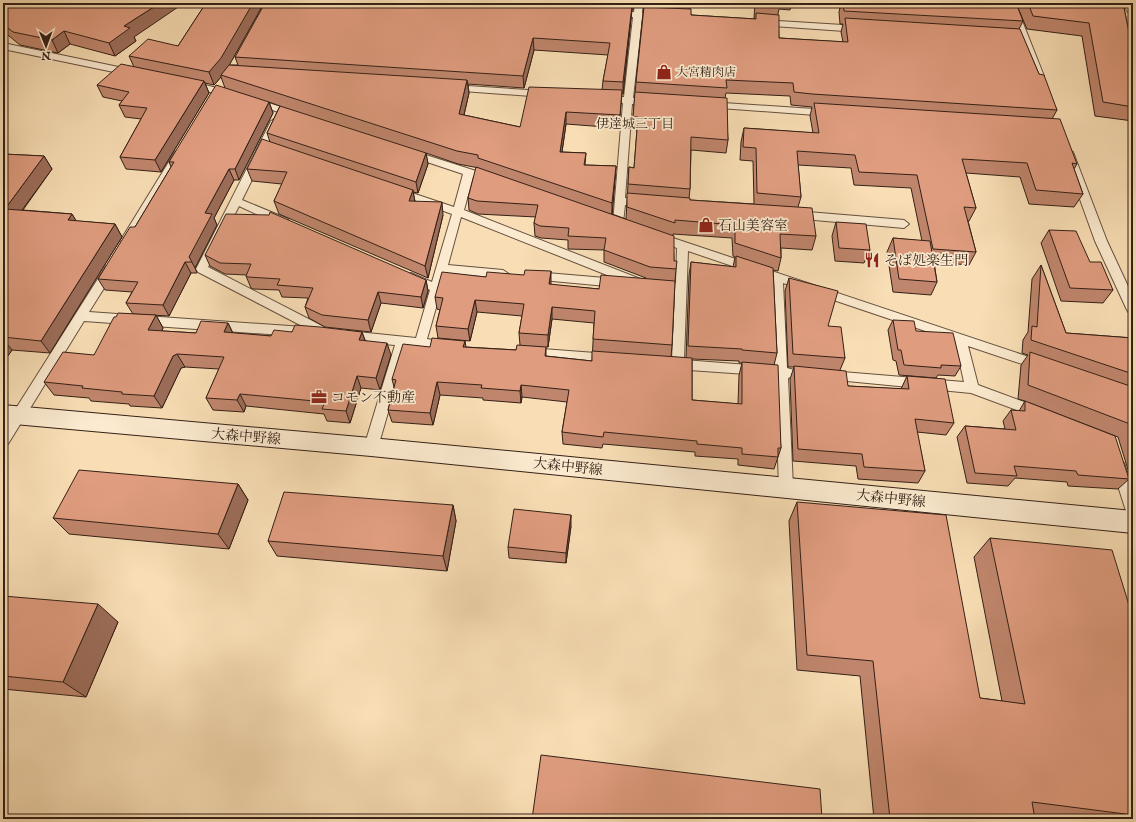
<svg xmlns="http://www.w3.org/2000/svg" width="1136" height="822" font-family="'IM FELL English','Noto Serif JP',serif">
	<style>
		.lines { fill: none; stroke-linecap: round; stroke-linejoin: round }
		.lane-casing { stroke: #65503e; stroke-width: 2 }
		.secondary-casing { stroke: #342016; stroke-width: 2 }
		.lane { fill: #fbeacf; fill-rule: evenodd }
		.secondary { fill: #fbeacf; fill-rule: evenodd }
		.wall { fill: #c0866d; stroke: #342016; fill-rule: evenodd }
		.shaded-wall { fill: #9c6d59; stroke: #342016 }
		.building { fill: #df9c7f; stroke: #342016 }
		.labels { text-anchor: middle; stroke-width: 3.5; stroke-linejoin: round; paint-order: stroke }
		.far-poi-label { font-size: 12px; fill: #342016; stroke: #fbeacf; text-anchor: start }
		.far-neighbourhood-label { font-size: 13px; fill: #342016; stroke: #fbeacf }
		.poi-label { font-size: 14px; fill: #342016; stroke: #fbeacf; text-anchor: start }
		.street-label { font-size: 14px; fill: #342016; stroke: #fbeacf }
	</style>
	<rect width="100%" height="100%" fill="#f9deb5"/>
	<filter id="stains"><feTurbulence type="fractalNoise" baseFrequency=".005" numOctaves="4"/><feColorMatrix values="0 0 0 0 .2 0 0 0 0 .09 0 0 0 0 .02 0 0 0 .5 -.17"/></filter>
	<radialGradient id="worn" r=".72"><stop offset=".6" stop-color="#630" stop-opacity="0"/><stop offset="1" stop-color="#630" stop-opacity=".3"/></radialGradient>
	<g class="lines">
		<defs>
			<path id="lane" d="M635,3H643L642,13H660L664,16L660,19L642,18L633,98L651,99L656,102L651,105L632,104L625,198L643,199L648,203L643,207L625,205L623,223L618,227L613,223L623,103L605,102L600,99L605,96L624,97L633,17H613L609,14L613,11L634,12Z
				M1007,3H1015L1044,76L1042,78L1039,79L1034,76Z
				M1122,3H1130L1133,7V16L1130,15Z
				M761,20L859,26L863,29L859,32L758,25L757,23Z
				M3,43L133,70L138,73L133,76L3,49Z
				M189,81L233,92L235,94L230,97L186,86V82Z
				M452,85L544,91L549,94L544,97L449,90L447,88Z
				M255,99L298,112L300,114L295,117L252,104V100Z
				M709,102L829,110L834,113L829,116L706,107L704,105Z
				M276,118L281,121L242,200L288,219L289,222L284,226L280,225L239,206L208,267L324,327L326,330L324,333H315L310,337L84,321L8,444L3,446V429L106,266H114L116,269L89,312L304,327L198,272L196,269L271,121Z
				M180,149L185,152L130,244H122L120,241L122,238L175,152Z
				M1068,149L1073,152L1107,241L1133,297V314L1129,313L1127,310L1095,241L1063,152Z
				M410,150L495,177L496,179L495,181L491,182L473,177L464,210L643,280L645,283L639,287L621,281L623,283L621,286L617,287L531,279L529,276L535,272L617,279L461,217L448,265L503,270L509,274L503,278L446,273L427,339L452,343L454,346L452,349L448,351L407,347L378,447L376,451L371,453L366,451L364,447L395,345L348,341L344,339L342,336L344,333L348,331L416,338L430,290L407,280L405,277L411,273L432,282L452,214L393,193L392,191L397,188L454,207L463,174L406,155L405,153Z
				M796,211L904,220L909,224L904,228L792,218L791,215Z
				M658,233L1044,362L1046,365L1044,368L1040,370L968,346L978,385L1043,409L1045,413L1043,417L1038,418L971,393L826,379L824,376L826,373L830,371L964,382L955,341L783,283L787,368L794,370L796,373L794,376L788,378L793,487L791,491L786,493L781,491L779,487L775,376L675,369L671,367L669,364L672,360L675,292L654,289L652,286L654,283H676L677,248L654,240L652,237L654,234ZM688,251L771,279L775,367L684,360Z
				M529,348L609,354L613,356L615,359L613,362L609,364L529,358L525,356L523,353L525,350Z
				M1119,461L1124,463L1133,489V517L1128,515L1126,511L1112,467L1114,463Z"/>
			<path id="secondary" d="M3,405L371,438L1133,511V533L371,456L3,423Z"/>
		</defs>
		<!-- lane casing -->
		<use href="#lane" class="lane-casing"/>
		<!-- secondary casing -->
		<use href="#secondary" class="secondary-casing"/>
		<!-- lane -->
		<use href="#lane" class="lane"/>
		<!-- secondary -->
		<use href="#secondary" class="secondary"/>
	</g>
	<!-- wall -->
	<path class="wall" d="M3,3L134,37L136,41L115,56L70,44L58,53L20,45L3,31Z
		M206,3H264L229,65H238L235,57L387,7L389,3H633V10H632L623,94H622L619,128L566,124L562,152L586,153L585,165L616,166L612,214L626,219L629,167L634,168L637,130L632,129L636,82L644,3H691L690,9L691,15L755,19V18H754L755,3H792L790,10L779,9L778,14L779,38L843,42L841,32L843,24H840L839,12L841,3H1016L1023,21L1019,29L1039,74L1057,110L1052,119L1077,164L1074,169L1083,194L1074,207L1029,204L1020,177L966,173L976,208L969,221H968L976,252L969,265L934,262L937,282L931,295L893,292L887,252L893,238L922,241L911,188L854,185L851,168L798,165L801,197L798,207L816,236L812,250L781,248V258L778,271L773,270L777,353L774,365L781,448L774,469L738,465V459L695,456V452L603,444L602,448L563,444L562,432L567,402L522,397L521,403L483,400V398L440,395L433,425L392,422L388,410L394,387L392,379L430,347H466L516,350L520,345L519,333L522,316L477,312L470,341L438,338L436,326L440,310L437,309L435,297L551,285L599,289L646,278L604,262V250L568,249V240L541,238L535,236L534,223L536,217L478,214L469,210L468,198L479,168L458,164L426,153L428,164L418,193L413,192L415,201L443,215L428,278L279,214L274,201L282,184L252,181L247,169L270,142L267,133L280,106L269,102L273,113L239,180H234L214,218L217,225L195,268L197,273H191L169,316L133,314L126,303L132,292L105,290L98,279L135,227L171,167L169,162L225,88L221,77L214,85L205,83L209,93L161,172L126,169L120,157L141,119L125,117L119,105L122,101L103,97L97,85L134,67L129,56L178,46ZM534,50L608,55L603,81L602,90L520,127L464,115L469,93L468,84L524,88ZM726,93L790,96L791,105L812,107L810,116L813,133L744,128L741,142L740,160L753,161L754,204L690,200L689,198L690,189L691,150L726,153L728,140L725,98ZM673,234L732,238L733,256L735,257L733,267L691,262L689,275L686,358L671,357L672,345L675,281L676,269L674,261ZM552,319L594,323L592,361L546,356V347H548ZM692,359L739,361V363H742L739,375L738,404L692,400Z
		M1020,3H1123L1133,52L1131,56L1133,66V121L1095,116L1082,36L1027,29L1018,8Z
		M3,154L44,156L52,169L23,210L72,214L76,221L115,224L122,237L50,353L12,350L3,363Z
		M836,222L870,250L864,263L835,261L832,236Z
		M1049,230L1090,262L1113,290L1103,303L1061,301L1041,243Z
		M205,255L426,280L428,291L423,308L381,303L371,332L325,327L309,318L305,307L308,298L282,297L279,290L253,289L251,288L246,276L247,275L225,274L210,266Z
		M1041,265L1066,333L1133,338V486L1118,437L1030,403L1129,479L1118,489L1068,486L1067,482L1015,478L1008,486L967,483L957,437L965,426L1005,429L1003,421L1011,410L1019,411L1025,401L1018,399L1021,365L1028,355L1022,353L1023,340L1028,332L1032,279Z
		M789,278L828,326L845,358L840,370L848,386L901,389L907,376L954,423L946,435L917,432L925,471L918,483L858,479L856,466L793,461L790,379L794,367H788L785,291Z
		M156,315L163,328L162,331L196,333L228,323L233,333L271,336L292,332H362L365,340L391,355L380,390L361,388L350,423L327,421L324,414L246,406L244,412L213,410L206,398L219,369L185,367L181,368L162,408L130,406L129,404L91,401L89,398L54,395L44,382L94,355Z
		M893,320L916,331L961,366L955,376L938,375L936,378L899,375L896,361L893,360L888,330Z
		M238,484L248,500L229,549L69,534L53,518Z
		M797,502L980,698L1002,701L974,557L990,538L1133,618V819H1065L1035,815V819H874L860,676L797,670L789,521Z
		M453,505L456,521L447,571L277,556L268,541Z
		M571,526L566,563L509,558L508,547Z
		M3,596L118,622L86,697L3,689Z"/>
	<!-- shaded-wall -->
	<path class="shaded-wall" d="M160,3H184L134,37L136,41L115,56L109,43L124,26Z
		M253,3H264L226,71L221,75V77L214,85L209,72Z
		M632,6L631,18L623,94V82Z
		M64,31L70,44L58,53L52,40Z
		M533,38L534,50L524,88L523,76Z
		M467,80L469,93L461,127L459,114Z
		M204,81L209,93L161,172L155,160Z
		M269,102L273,113L239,180L235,169Z
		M566,112V124L560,165V152Z
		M426,153L428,164L418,193L416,182Z
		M44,156L52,169L14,221L5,209Z
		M616,166L615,179L612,216V203Z
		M229,169L234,180L214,218L217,225L195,268L189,257L205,213Z
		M413,190L415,203L409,201Z
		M442,202L443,215L428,278L425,266Z
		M72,214L80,227L68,220Z
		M115,224L122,237L50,353L41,341Z
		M185,262L191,273L169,316L163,305Z
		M551,271V284L549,297V284Z
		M426,280L428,291L423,308L421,297Z
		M378,292L381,303L371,332L368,320Z
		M475,300L477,312L470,341L468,329Z
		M552,307V319L548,347V335Z
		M156,315L163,328L156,343L148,330Z
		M228,323L234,336L224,332Z
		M362,332L366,344L359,340Z
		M3,339L12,350L3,363Z
		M465,341L467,353L463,347Z
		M387,343L391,355L380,390L376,378Z
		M177,354L185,367L181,368L162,408L154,396L173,356Z
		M357,376L361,388L350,423L346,411Z
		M437,382L440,395L433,425L430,413Z
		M521,385L522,397L521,403L520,391Z
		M240,394L246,406L244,412L237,400Z
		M238,484L248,500L229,549L218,534Z
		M453,505L456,521L447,571L443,556Z
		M571,515V526L566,563V553Z
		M98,604L118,622L86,697L63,682Z"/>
	<!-- building -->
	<path class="building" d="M3,3H160L124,26L130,28L109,43L64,31L52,40L13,32L3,24Z
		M206,3H253L221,58L209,72L129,56L148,39L178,46Z
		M265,3H319L387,7L389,3H566L632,6L623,82L603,81L610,43L533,38L523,76L235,57Z
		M660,3H691V5Z
		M757,3H780V7L757,5Z
		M843,3H1016L1023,21L844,11Z
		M1028,3H1123L1133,52H1130L1133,66V107L1103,102L1089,23L1033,16Z
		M644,7L691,9V15L756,19V13L779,15V38L848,42L845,18L1020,29L1039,74L1044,75L1057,110L812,94L794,92L793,83L726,80L727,88L636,82Z
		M121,64L204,81L155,160L120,157L147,108L119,105L129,92L97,85Z
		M229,65L467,80L459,114L520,127L529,87L622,90L620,115L566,112L560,152L586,153L584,165L616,166L612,203L478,158V155L457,151L221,75Z
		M216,85L269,102L235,169H229L205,213L212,214L189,257L192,262H185L163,305L126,303L138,282L98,279L130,227H135L174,162H169Z
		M635,92L727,98L728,140L691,137L690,189L628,184L629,167L634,168L638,117H633Z
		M814,103L1060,119L1077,164L1072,163L1083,194L1036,190L1027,163L962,159L976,208L964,207L976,252L933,249L917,175L859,172L855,155L797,151L801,197L757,193L756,148L743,147L744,128L819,133Z
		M280,106L426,153L416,182L267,133Z
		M262,139L413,190L409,201L442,202L425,266L274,201L287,172L247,169Z
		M3,154L44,156L5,209L72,214L68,220L115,224L41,341L3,337V292L6,287H3Z
		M476,167L674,236V261H677L676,269L650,267L604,250L606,238L568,236L569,228L540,226L534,223L538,205L477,201L468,198Z
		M627,193L690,198V200L812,208L816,236L780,234L781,258L735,243V225L675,220V223L627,207Z
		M270,212L426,280L421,297L378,292L368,320L322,315L305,307L313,288L277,285L280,279L248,277L246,276L251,264L220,263L205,255L226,214L269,215Z
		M836,222L866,224L870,250L839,248Z
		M1049,230L1076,231L1090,262H1101L1113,290L1070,288Z
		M893,238L930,241L937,282L899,279Z
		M736,256L773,268L777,353L742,350V349L688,346L691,262L736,267Z
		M1041,265L1066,333L1133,338V374L1031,340L1032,326L1037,327Z
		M525,270L551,271L549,284L599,289L601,275L675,281L672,345L593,339L595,311L552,307L548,335L519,333L524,304L475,300L468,329L436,326L443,298L435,297L442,272L486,277L487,272L524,275Z
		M789,278L838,291L828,326L841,327L845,358L793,354Z
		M118,313L156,315L148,330L196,333L201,321L228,323L224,332L271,336L274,330L292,332L295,325L320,327L362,332L359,340L387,343L376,378L357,376L346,411L322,409L325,402L240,394L237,400L206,398L224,357L177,354L173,356L154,396L122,394V392L82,388L83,386L44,382L63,352L94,355L114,317H116Z
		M893,320L914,321L916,331L953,333L961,366L941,365V368L904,365L901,350H898Z
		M432,338L465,341L463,347L516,350L517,345L546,347L545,356L592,361V351L692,358V400L742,404V362L778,365L781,448H778V457L742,454V448L697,444V441L604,432L603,437L562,432L569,390L521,385L520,391L481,388L482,385L437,382L430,413L388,410L396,380L392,379L403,344L430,347Z
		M1030,352L1133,387V434L1130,424L1028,385Z
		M794,366L846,371L848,386L909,389L907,376L945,379L954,423L915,419L925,471L864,467L862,454L798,449Z
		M1025,401L1115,436L1129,479L1078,475L1076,471L1014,466L1017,476L975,473L965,426L1016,430L1011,410L1025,411Z
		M79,470L238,484L218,534L53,518Z
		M284,492L453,505L443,556L268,541Z
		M797,502L946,515L980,698L1025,704L990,538L1112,550L1133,618V815L1032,802L1035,819H890L873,661L807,655Z
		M514,509L571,515L566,553L508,547Z
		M3,596L98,604L63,682L3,676Z
		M541,755L820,789L822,819H532Z"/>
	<!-- icons -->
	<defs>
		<symbol id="shop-bare" viewBox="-9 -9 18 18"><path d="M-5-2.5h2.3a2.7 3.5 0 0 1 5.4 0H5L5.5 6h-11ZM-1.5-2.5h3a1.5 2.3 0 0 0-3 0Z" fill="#8f2418" stroke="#fbeacf" stroke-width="2.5" paint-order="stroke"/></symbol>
		<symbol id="restaurant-bare" viewBox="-9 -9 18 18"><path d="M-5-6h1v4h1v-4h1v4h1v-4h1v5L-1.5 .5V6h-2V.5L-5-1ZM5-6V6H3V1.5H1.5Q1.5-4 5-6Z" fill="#8f2418" stroke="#fbeacf" stroke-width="2.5" paint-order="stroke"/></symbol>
		<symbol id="office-bare" viewBox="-9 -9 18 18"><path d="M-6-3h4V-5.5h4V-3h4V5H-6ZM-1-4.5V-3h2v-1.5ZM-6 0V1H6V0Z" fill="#8f2418" stroke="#fbeacf" stroke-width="2.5" paint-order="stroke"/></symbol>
	</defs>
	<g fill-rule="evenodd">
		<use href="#shop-bare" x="653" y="61" width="22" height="22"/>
		<use href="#shop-bare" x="695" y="214" width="22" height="22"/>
		<use href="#restaurant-bare" x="861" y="249" width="22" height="22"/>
		<use href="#office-bare" x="308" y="386" width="22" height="22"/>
	</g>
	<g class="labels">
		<!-- far-poi labels -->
		<g class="far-poi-label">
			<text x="676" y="76">大宮精肉店</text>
		</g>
		<!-- far-neighbourhood labels -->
		<g class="far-neighbourhood-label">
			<text x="635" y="128">伊達城三丁目</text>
		</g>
		<!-- poi labels -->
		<g class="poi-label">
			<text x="718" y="230">石山美容室</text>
			<text x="884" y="265">そば処楽生門</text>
			<text x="331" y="402">コモン不動産</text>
		</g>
		<!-- street labels -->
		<g class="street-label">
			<text transform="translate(246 436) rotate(5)" y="5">大森中野線</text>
			<text transform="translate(568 466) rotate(6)" y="5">大森中野線</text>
			<text transform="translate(891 498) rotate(6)" y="5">大森中野線</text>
		</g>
	</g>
	<!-- margin -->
	<rect width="1136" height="822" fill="none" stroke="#f9deb5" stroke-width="16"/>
	<rect x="4" y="4" width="1128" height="814" fill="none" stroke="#342016" stroke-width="2"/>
	<rect x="8" y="8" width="1120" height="806" fill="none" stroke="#342016"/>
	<!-- north arrow -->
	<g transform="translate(46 46) rotate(179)" stroke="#fbeacf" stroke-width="3" paint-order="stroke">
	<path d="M0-3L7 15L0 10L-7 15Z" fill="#342016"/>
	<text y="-6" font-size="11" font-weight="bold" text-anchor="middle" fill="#342016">N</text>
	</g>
	<rect width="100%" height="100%" filter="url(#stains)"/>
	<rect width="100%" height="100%" fill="url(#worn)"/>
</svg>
